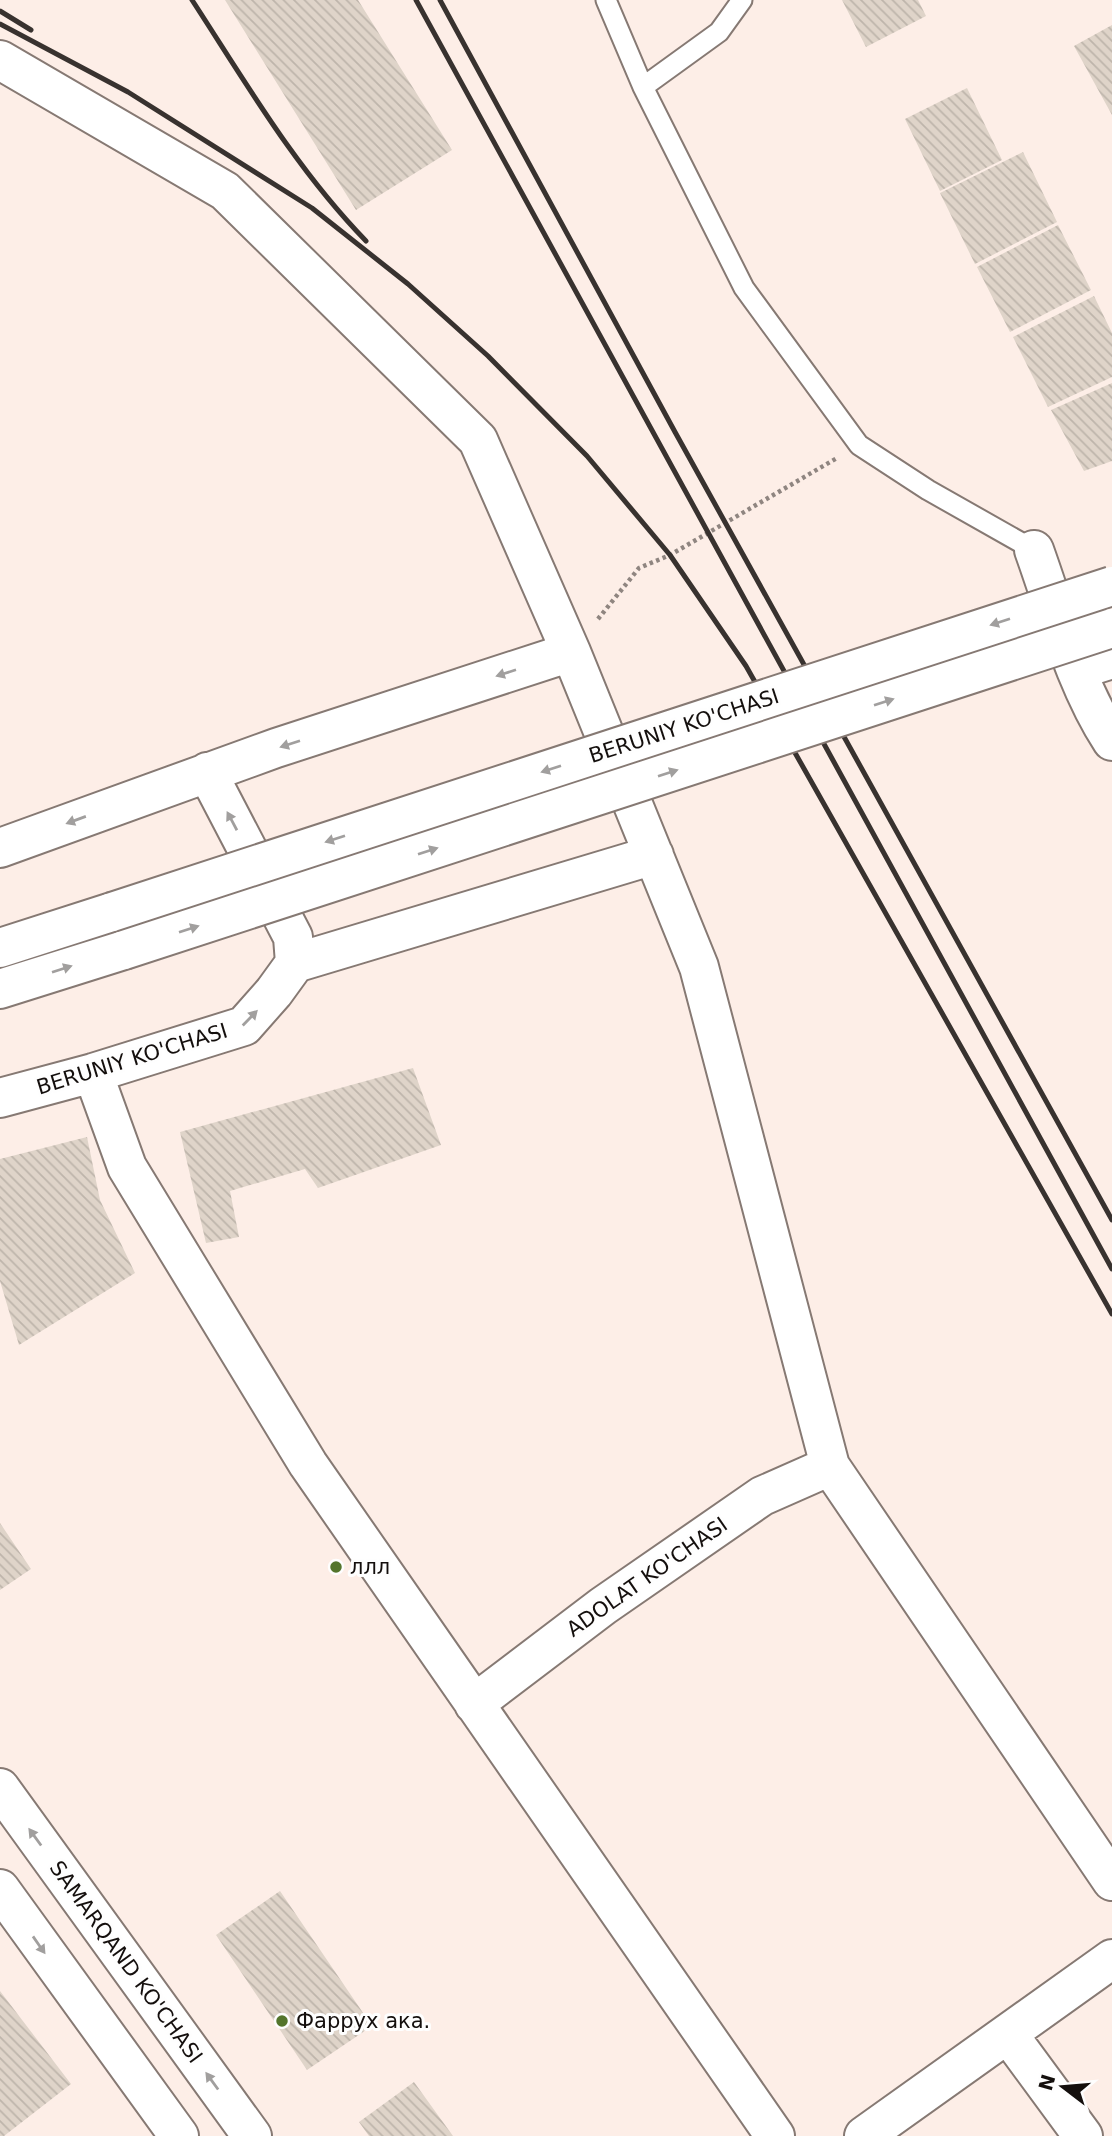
<svg xmlns="http://www.w3.org/2000/svg" width="1112" height="2136" font-family="'DejaVu Sans',sans-serif">
	<style>
		.building { fill: url(#building-back-hatch) }
		.lines { fill: none; stroke-linecap: round; stroke-linejoin: round }
		.lane-casing { stroke: #867973; stroke-width: 23 }
		.street-casing { stroke: #867973; stroke-width: 42 }
		.secondary-casing { stroke: #867973; stroke-width: 42 }
		.path { stroke: #8f8580; stroke-width: 4.5; stroke-dasharray: 3.5 3.5; stroke-linecap: butt }
		.lane { stroke: #fff; stroke-width: 19 }
		.street { stroke: #fff; stroke-width: 38 }
		.secondary { stroke: #fff; stroke-width: 38 }
		.rail { stroke: #38322f; stroke-width: 5 }
		.secondary-bridge-casing { stroke: #867973; stroke-width: 42; stroke-linecap: butt }
		.secondary-bridge { stroke: #fff; stroke-width: 38 }
		.oneway { fill: #a19f9e }
		.poi-dot { fill: #54752c; stroke: #fefefe; stroke-width: 2.5 }
		.labels { text-anchor: middle; stroke-width: 6; stroke-linejoin: round; paint-order: stroke }
		.street-label { font-size: 21px; fill: #140f0d; stroke: #fefefe }
		.poi-label { font-size: 21px; fill: #140f0d; stroke: #fefefe; text-anchor: start }
	</style>
	<defs>
		<pattern id="building-back-hatch" width="6" height="6" patternUnits="userSpaceOnUse" patternTransform="scale(1.75)"><rect width="6" height="6" fill="#dfd4c9"/><path d="M-1 5l2 2M0 0l6 6M5-1l2 2" fill="none" stroke="#beb5ab"/></pattern>
	</defs>
	<rect width="100%" height="100%" fill="#fdeee7"/>
	<!-- building -->
	<path class="building" d="M225,0H358L452,150L356,210Z
		M842,0H918L926,16L866,47Z
		M1112,25V115L1074,46Z
		M967,88L1002,160L940,191L905,119Z
		M1023,152L1057,222L975,264L940,193Z
		M1058,225L1091,290L1010,332L977,267Z
		M1094,296L1112,333V377L1048,407L1013,337Z
		M1112,383V461L1084,471L1051,410Z
		M413,1068L441,1145L318,1188L305,1169L230,1191L239,1237L206,1243L180,1132Z
		M87,1137L100,1200L135,1273L19,1345L0,1281V1159Z
		M0,1523L31,1569L0,1590Z
		M280,1891L372,2026L307,2070L216,1935Z
		M0,1991L71,2084L4,2136H0Z
		M414,2082L453,2136H369L359,2122Z"/>
	<g class="lines">
		<defs>
			<path id="lane" d="M606,0L643,87L744,288L859,445L928,490L1034,550
				M643,87L719,32L742,0"/>
			<path id="street" d="M0,60L225,191L478,440L571,652L699,967L830,1466L1112,1881
				M1034,550C1057,614 1075,684 1112,741
				M1077,670L1112,659
				M0,848L276,748L571,652
				M295,963L654,855
				M93,1073L127,1167L308,1464L775,2136
				M0,1098L93,1073L244,1026L274,992L295,963L293,937L207,772
				M474,1704L603,1606L762,1496L830,1466
				M1008,2034L1083,2136
				M864,2136L1112,1959"/>
			<path id="secondary" d="M0,948L112,912
				M0,989L124,950
				M0,1788L252,2136
				M0,1889L179,2136"/>
		</defs>
		<!-- lane casing -->
		<use href="#lane" class="lane-casing"/>
		<!-- street casing -->
		<use href="#street" class="street-casing"/>
		<!-- secondary casing -->
		<use href="#secondary" class="secondary-casing"/>
		<!-- path -->
		<path class="path" d="M598,619L639,568L670,555L837,458"/>
		<!-- lane -->
		<use href="#lane" class="lane"/>
		<!-- street -->
		<use href="#street" class="street"/>
		<!-- secondary -->
		<use href="#secondary" class="secondary"/>
		<!-- rail -->
		<path class="rail" d="M192,0C246,83 296,169 366,241
			M416,0L1112,1269
			M440,0L675,432L1112,1220
			M0,11L31,30
			M0,24L128,92L312,208L408,284L488,356L587,456L670,555L746,666L1112,1314"/>
		<defs>
			<path id="secondary-bridge" d="M112,912L1112,586
				M124,950L1112,628"/>
		</defs>
		<!-- secondary-bridge casing -->
		<use href="#secondary-bridge" class="secondary-bridge-casing"/>
		<!-- secondary-bridge -->
		<use href="#secondary-bridge" class="secondary-bridge"/>
	</g>
	<!-- one-way arrows -->
	<defs><path id="oneway-solid" d="M-6-.8H1V-3.2L6.5 0L1 3.2V.8H-6Z" transform="scale(1.75)"/></defs>
	<g class="oneway">
		<use href="#oneway-solid" transform="translate(1000 622) rotate(162)"/>
		<use href="#oneway-solid" transform="translate(506 673) rotate(162)"/>
		<use href="#oneway-solid" transform="translate(884 702) rotate(-18)"/>
		<use href="#oneway-solid" transform="translate(290 744) rotate(162)"/>
		<use href="#oneway-solid" transform="translate(551 769) rotate(162)"/>
		<use href="#oneway-solid" transform="translate(668 773) rotate(-18)"/>
		<use href="#oneway-solid" transform="translate(76 820) rotate(160)"/>
		<use href="#oneway-solid" transform="translate(232 821) rotate(-118)"/>
		<use href="#oneway-solid" transform="translate(335 839) rotate(162)"/>
		<use href="#oneway-solid" transform="translate(428 851) rotate(-18)"/>
		<use href="#oneway-solid" transform="translate(189 929) rotate(-18)"/>
		<use href="#oneway-solid" transform="translate(62 969) rotate(-18)"/>
		<use href="#oneway-solid" transform="translate(250 1018) rotate(-46)"/>
		<use href="#oneway-solid" transform="translate(35 1837) rotate(-126)"/>
		<use href="#oneway-solid" transform="translate(39 1945) rotate(55)"/>
		<use href="#oneway-solid" transform="translate(212 2081) rotate(-126)"/>
	</g>
	<!-- markers -->
	<g class="poi-dot">
		<circle cx="336" cy="1567" r="7"/>
		<circle cx="282" cy="2021" r="7"/>
	</g>
	<g class="labels">
		<!-- street labels -->
		<g class="street-label">
			<text transform="translate(684 726) rotate(-18)" y="7">BERUNIY KO'CHASI</text>
			<text transform="translate(132 1059) rotate(-17)" y="7">BERUNIY KO'CHASI</text>
			<text transform="translate(647 1577) rotate(-35)" y="7">ADOLAT KO'CHASI</text>
			<text transform="translate(126 1962) rotate(54)" y="7">SAMARQAND KO'CHASI</text>
		</g>
		<!-- poi labels -->
		<g class="poi-label">
			<text x="350" y="1574">ллл</text>
			<text x="296" y="2028">Фаррух ака.</text>
		</g>
	</g>
	<!-- north arrow -->
	<g transform="translate(1063 2087) rotate(286)" stroke="#fefefe" stroke-width="5" paint-order="stroke">
	<path d="M0-5L12 26L0 18L-12 26Z" fill="#140f0d"/>
	<text y="-10" font-size="19" font-weight="bold" text-anchor="middle" fill="#140f0d">N</text>
	</g>
</svg>
